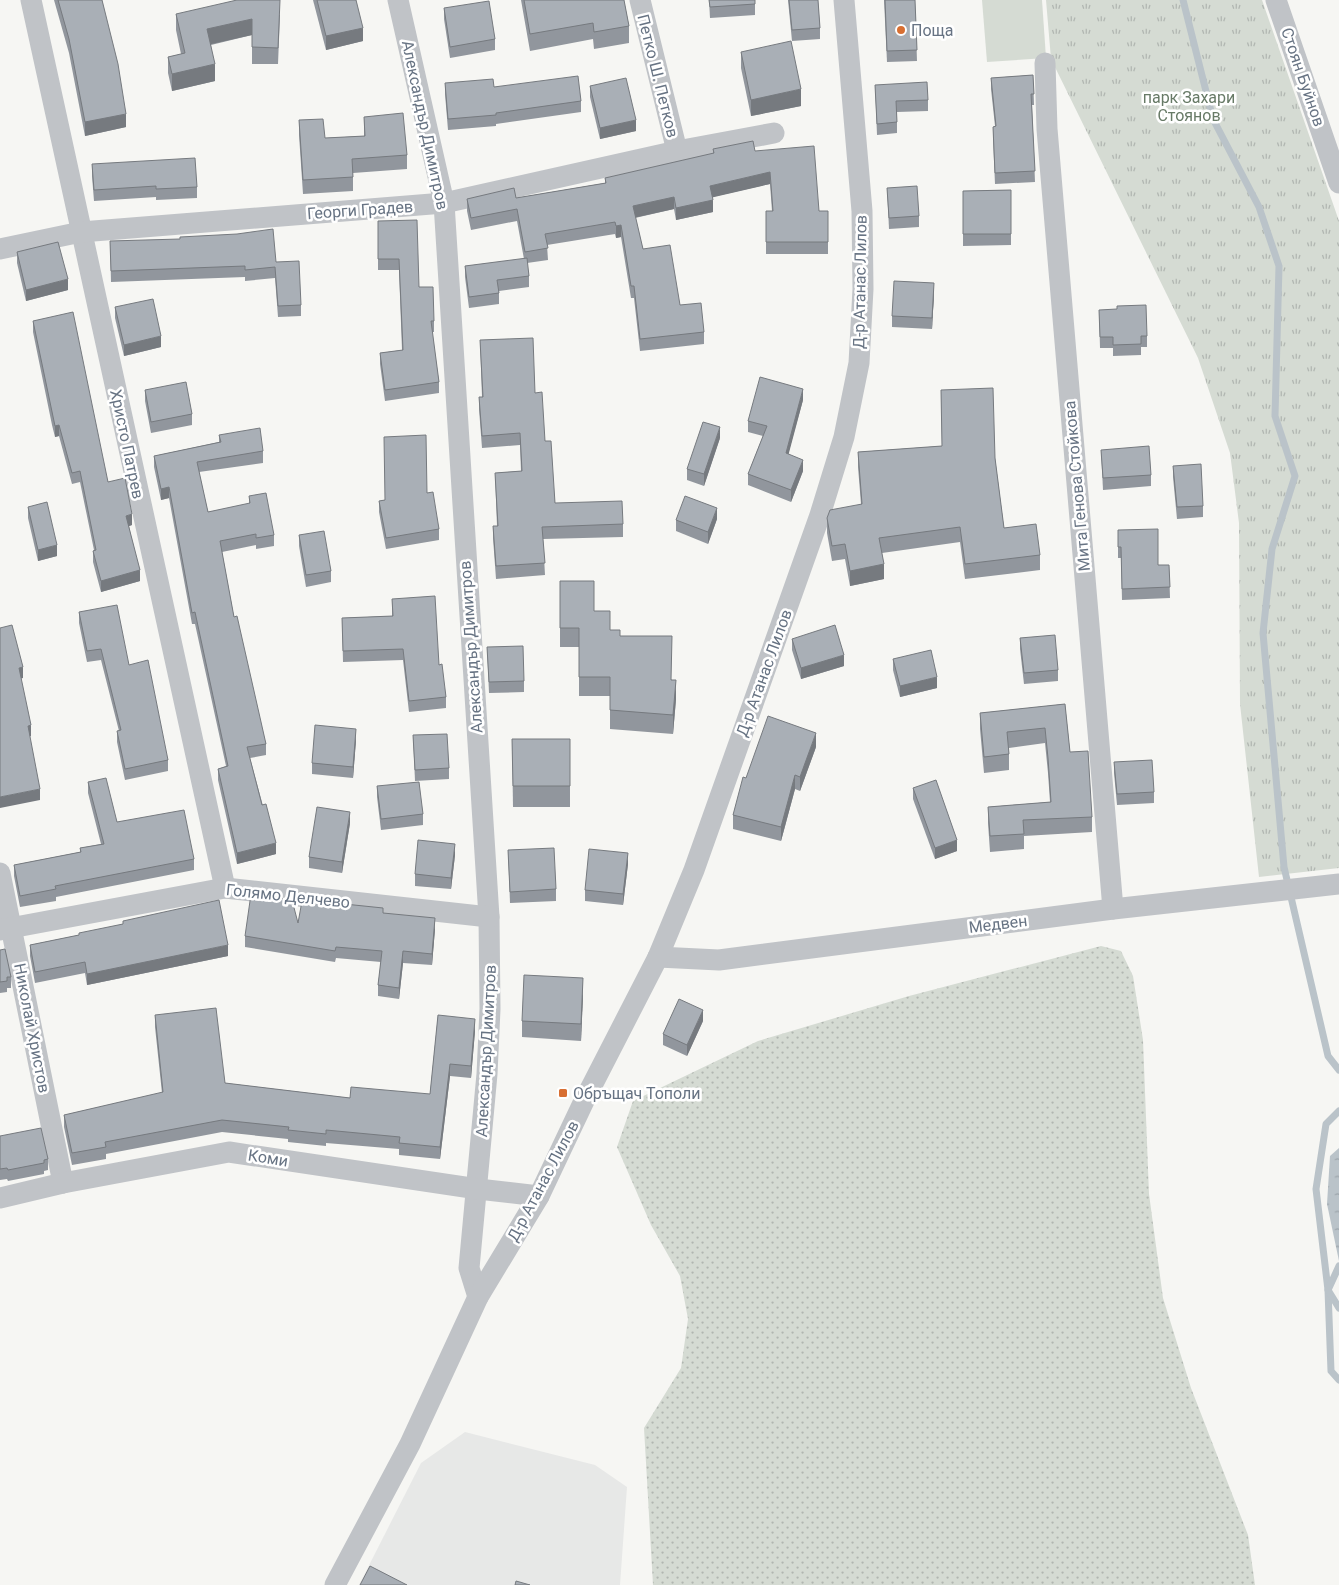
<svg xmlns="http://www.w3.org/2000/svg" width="1339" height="1585" font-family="Roboto,sans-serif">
<defs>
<pattern id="park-tufts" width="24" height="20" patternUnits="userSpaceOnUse" patternTransform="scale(1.25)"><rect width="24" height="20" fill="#d5dbd3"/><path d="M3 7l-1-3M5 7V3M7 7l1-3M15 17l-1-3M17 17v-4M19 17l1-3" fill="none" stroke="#b1b6b1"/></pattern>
<pattern id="garden-dots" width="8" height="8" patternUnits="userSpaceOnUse" patternTransform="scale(1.25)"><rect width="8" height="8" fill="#d5dbd3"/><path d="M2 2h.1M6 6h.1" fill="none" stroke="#b1b6b1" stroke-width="1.8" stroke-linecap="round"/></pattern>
<pattern id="water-ripples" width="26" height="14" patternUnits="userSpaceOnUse" patternTransform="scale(1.25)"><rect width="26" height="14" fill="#bac3c9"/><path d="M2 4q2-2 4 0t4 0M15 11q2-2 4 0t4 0" fill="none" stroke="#9ba3a9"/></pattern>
</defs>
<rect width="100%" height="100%" fill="#f6f6f3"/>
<polygon fill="#e7e8e7" points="465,1432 595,1465 627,1487 620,1585 359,1585 421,1463"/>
<polygon fill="#d5dbd3" points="982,0 1042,0 1046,58 987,62"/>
<polygon fill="url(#park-tufts)" points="1046,0 1262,0 1339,221 1339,868 1259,877 1240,704 1239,523 1230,453 1198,358 1051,59"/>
<polygon fill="url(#garden-dots)" points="1101,946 1121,951 1133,976 1143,1040 1149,1194 1163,1298 1191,1388 1248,1535 1255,1585 653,1585 644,1428 681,1368 688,1319 680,1276 651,1225 617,1147 633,1101 758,1041 909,996"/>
<polygon fill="url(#water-ripples)" points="1339,1148 1339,1261 1327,1204 1330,1156"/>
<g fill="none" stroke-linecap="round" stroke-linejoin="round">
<g stroke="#bac3c9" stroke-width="7">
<polyline points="1183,0 1213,119 1259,207 1279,266 1275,416 1295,476 1272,549 1263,633 1284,867 1328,1056 1339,1070"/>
<polyline points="1339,1111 1326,1124 1316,1189 1328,1290 1331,1371 1339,1380"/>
<polyline points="1339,1266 1328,1290 1339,1308"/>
</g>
<g stroke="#c0c3c7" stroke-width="21">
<polyline points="31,0 225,888"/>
<polyline points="398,0 444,203 489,917 490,1009 487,1074 469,1268 478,1297"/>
<polyline points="640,0 677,151"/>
<polyline points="1276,0 1339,183"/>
<polyline points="1045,63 1047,129 1113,909"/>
<polyline points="0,249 81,232 444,203 677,151 774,133"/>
<polyline points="0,873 63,1183"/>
<polyline points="0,930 225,888 489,917"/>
<polyline points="658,957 719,960 1113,909 1339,884"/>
<polyline points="0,1198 63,1183 229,1152 478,1189 539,1196"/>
<polyline points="335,1585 410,1444 478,1297 539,1196 584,1101 658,957 694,870 820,515 844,437 859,363 863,289 862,211 844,0"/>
</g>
</g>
<g fill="#91969d">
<polygon points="54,0 102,0 126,127 85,136 69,53"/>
<polygon points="313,0 356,0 363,41 326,50"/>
<polygon points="521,0 624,0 629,26 629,43 594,49 593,39 530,51"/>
<polygon points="709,0 755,0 755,15 710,18"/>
<polygon points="788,0 818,0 820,28 820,39 792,41"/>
<polygon points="884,0 915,0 917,61 887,62"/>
<polygon points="444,8 495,39 495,50 450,58 444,19"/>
<polygon points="176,14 280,15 278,64 252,64 252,35 211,45 215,81 172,91 168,73 168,57 181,54 176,30"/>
<polygon points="741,52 801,106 751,116 741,68"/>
<polygon points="1033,75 1034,105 1032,105 1035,182 995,184 993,138 993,127 995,126 991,89 991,78"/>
<polygon points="445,83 494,87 581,101 581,112 496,124 496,126 448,130 445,94"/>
<polygon points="875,85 928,100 928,111 897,112 897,133 877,135"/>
<polygon points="590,86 636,131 600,139 590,97"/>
<polygon points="364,117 407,155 407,169 353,173 353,191 303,194 299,135 299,120 325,138 364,136"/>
<polygon points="713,149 755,151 819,211 828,211 828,254 766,254 766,211 772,211 770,184 712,197 713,212 676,220 674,209 635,218 643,249 680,305 704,332 704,344 640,351 634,298 631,298 621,237 616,238 615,234 547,245 548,260 527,263 529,276 529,287 499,291 499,304 469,308 465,277 465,266 524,259 517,221 471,230 467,211 467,199 516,198 605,183 605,178 713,154"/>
<polygon points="92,164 197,187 197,198 156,200 156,197 94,201 92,176"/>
<polygon points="887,188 919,216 919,227 889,229"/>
<polygon points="1011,190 1011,245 963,246 963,191"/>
<polygon points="378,221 419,287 434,321 434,332 432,332 439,382 439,393 385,401 380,364 380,353 402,350 399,270 378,270"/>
<polygon points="110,241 276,262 301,305 301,316 278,317 275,278 245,281 245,277 111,282"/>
<polygon points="17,252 68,290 26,301 17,263"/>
<polygon points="934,294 932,329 892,327 892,316"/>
<polygon points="115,307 161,347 124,356 115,318"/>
<polygon points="1099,310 1147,336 1147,347 1141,347 1141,355 1113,356 1113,348 1100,348"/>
<polygon points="33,321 108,482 132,525 129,526 140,581 101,592 93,562 93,551 94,550 80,482 72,484 59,436 55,437 52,425 33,332"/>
<polygon points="480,340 535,393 545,441 555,503 623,524 623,537 543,539 545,575 496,579 493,538 493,526 497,526 495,473 521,471 520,445 482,448 479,409 479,397 482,397"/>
<polygon points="145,390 192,414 192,425 151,433 145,401"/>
<polygon points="941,390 995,458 1004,528 1040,555 1040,570 965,579 960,542 882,553 884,579 850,586 845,559 832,561 827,533 827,518 861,504 858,467 858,452 942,446"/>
<polygon points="803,400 788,454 803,471 791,502 748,485 748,474 763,436 748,432 748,421"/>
<polygon points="219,435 263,451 263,463 199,472 208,512 249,504 249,496 274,535 274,546 256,549 256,545 222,552 234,617 266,744 266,755 250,758 276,854 237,864 218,780 218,769 226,766 195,624 192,624 169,498 161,500 154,467 154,456 219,442"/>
<polygon points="720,438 704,486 687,480 687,469"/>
<polygon points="1101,450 1151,475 1151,486 1103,490"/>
<polygon points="1173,466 1203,506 1203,517 1177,519 1173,477"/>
<polygon points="427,493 439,529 439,540 386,549 379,512 379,501"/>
<polygon points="28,507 57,556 38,561 28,518"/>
<polygon points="717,519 708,544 676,531 676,520"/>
<polygon points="1118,530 1158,565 1169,565 1170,598 1122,600 1121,558 1118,558"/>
<polygon points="299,535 331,571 331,582 306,587 299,546"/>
<polygon points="560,581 594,611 610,630 620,636 672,680 676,699 673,734 610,729 610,696 579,696 579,647 560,647"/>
<polygon points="392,599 439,665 446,697 446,708 409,712 403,660 343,662 342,618 392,616"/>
<polygon points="79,612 129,665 168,760 168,771 125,780 117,742 117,731 119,731 101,660 87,662 79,623"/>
<polygon points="1020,638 1058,670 1058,681 1024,684 1020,649"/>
<polygon points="792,639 844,666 801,679 792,650"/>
<polygon points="487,647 524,681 524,692 489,693"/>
<polygon points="893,659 937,688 900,697 893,670"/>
<polygon points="1065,704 1070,752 1092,817 1092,832 1024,836 1024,849 990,852 988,823 988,807 1050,802 1048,773 1045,743 1009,748 1009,770 984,773 980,729 980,713"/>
<polygon points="413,735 449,768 449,779 415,781"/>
<polygon points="512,739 570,739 570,807 513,807"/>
<polygon points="356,740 353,778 312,774 312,763"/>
<polygon points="816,747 800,791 795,789 781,841 733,829 733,815 746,778"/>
<polygon points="1114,762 1154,792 1154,803 1117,805 1114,773"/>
<polygon points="88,782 117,822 194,859 194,870 56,897 56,901 20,907 14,876 14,865 80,852 80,848 101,844 88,793"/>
<polygon points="377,786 423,814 423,825 381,830 377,797"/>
<polygon points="913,788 957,851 935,859 913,799"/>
<polygon points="350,823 342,873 309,868 309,857"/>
<polygon points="508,850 556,889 556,901 510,903"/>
<polygon points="455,855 451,889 415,886 415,874"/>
<polygon points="628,864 623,905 585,901 585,890"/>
<polygon points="383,913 435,929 432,965 403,963 399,999 378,996 378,985 381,962 336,958 335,962 245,947 245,936 298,923"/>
<polygon points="123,921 228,956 87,985 85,973 35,983 30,956 30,945 79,935 123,924"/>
<polygon points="0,950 11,977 11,988 7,988 7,992 0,993"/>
<polygon points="583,995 581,1041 522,1037 522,1021"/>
<polygon points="155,1015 225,1083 350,1098 430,1094 438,1015 475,1031 471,1078 450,1076 440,1159 399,1155 399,1149 326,1143 326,1146 288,1142 288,1139 222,1132 106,1154 106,1159 72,1165 64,1127 64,1115 162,1093 155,1027"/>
<polygon points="703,1021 687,1056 663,1045 663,1034"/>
<polygon points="0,1136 48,1159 48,1170 44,1171 44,1174 8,1181 7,1179 0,1180"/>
</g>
<g fill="#767a7f">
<polygon points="252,19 252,35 207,45 207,29"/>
<polygon points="363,28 363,41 326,50 326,36"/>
<polygon points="215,64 215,81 172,91 172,74"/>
<polygon points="801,89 801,106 751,116 751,100"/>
<polygon points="126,114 126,127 85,136 85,122"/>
<polygon points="636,120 636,131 600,139 600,128"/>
<polygon points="770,172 770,184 710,198 710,186"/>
<polygon points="674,197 674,209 633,218 633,206"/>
<polygon points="713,200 713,212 676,220 676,208"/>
<polygon points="621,225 621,237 616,238 616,226"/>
<polygon points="68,279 68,290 26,301 26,290"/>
<polygon points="934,283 934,294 932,329 932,318"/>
<polygon points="161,336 161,347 124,356 124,345"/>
<polygon points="803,389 803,400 786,464 786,453"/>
<polygon points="59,425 59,436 55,437 55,426"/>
<polygon points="720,427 720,438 704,486 704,474"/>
<polygon points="803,460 803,471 791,502 791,490"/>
<polygon points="169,487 169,498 161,500 161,489"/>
<polygon points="717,508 717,519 708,544 708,532"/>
<polygon points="132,514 132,525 126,527 126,516"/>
<polygon points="57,545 57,556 38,561 38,550"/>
<polygon points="884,564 884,579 850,586 850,571"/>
<polygon points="140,570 140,581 101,592 101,581"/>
<polygon points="844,655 844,666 801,679 801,668"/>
<polygon points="23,667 23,678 19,679 19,668"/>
<polygon points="937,677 937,688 900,697 900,686"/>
<polygon points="676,680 676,699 673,734 673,715"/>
<polygon points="31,725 31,736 28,737 28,726"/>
<polygon points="356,729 356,740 353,778 353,767"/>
<polygon points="816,733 816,747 800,791 800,777"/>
<polygon points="795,775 795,789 781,841 781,827"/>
<polygon points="40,789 40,800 0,808 0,797"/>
<polygon points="350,812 350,823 342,873 342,862"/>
<polygon points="957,840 957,851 935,859 935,848"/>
<polygon points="276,843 276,854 237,864 237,853"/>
<polygon points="455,844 455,855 451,889 451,878"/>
<polygon points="628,853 628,864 623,905 623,894"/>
<polygon points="435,918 435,929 432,965 432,954"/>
<polygon points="228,945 228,956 87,985 87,974"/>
<polygon points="403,951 403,963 399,999 399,988"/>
<polygon points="583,978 583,995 581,1041 581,1024"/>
<polygon points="703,1010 703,1021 687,1056 687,1045"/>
<polygon points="475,1019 475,1031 471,1078 471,1066"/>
<polygon points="450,1064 450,1076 440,1159 440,1147"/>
</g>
<g fill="#a9afb6" stroke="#767a7f">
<polygon points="58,0 102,0 118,64 126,114 85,122 69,39"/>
<polygon points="237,0 280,0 278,48 252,47 252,19 207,29 215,64 172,74 168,57 185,53 176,14"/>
<polygon points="317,0 356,0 363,28 326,36"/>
<polygon points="524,0 624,0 629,26 594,32 593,23 530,34"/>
<polygon points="709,0 755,0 755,4 710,7"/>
<polygon points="789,0 818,0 820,28 792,30"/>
<polygon points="885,0 915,0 917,50 887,51"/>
<polygon points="489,1 495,39 450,47 444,8"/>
<polygon points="791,41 801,89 751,100 741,52"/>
<polygon points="1033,75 1034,94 1031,94 1035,171 995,173 993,127 996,126 991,78"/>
<polygon points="578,76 581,101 496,113 496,115 448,119 445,83 493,79 494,87"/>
<polygon points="626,78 636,120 600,128 590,86"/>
<polygon points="927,82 928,100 896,101 897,122 877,124 875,85"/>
<polygon points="403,113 407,155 352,159 353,177 303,180 299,120 323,119 325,138 365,136 364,117"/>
<polygon points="753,141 755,151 814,146 819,211 828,211 828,242 766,242 766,211 773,211 770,172 710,186 713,200 676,208 674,197 633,206 643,249 670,245 680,305 701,303 704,332 640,339 634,286 631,286 621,225 616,226 615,222 545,234 548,248 525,252 517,209 471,218 467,199 514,188 516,198 606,183 605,178 714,153 713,149"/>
<polygon points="195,158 197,187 156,189 156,186 94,190 92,164"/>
<polygon points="917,186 919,216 889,218 887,188"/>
<polygon points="1011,190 1011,234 963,234 963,191"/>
<polygon points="417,220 419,287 433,287 434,321 431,321 439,382 385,390 380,353 403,350 399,259 378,259 378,221"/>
<polygon points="273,229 276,262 299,261 301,305 278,306 275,267 245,270 245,266 111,271 110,241 180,239 180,237 237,234"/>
<polygon points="58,242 68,279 26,290 17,252"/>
<polygon points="527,258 529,276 497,280 499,293 469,297 465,266"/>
<polygon points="894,281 934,283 932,318 892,316"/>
<polygon points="153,299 161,336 124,345 115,307"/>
<polygon points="1146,305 1147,336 1141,336 1141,344 1113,345 1113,337 1100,337 1099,310 1117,309 1117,306"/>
<polygon points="73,312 108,482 125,478 132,514 126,516 140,570 101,581 93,551 96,550 80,471 72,473 59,425 55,426 33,321"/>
<polygon points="533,338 535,393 542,392 545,441 551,441 555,503 622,501 623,524 542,527 545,563 496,566 493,526 498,526 495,473 522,471 520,433 482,436 479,397 483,397 480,340"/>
<polygon points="760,377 803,389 786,453 803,460 791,490 748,474 767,426 748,421"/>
<polygon points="186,382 192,414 151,422 145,390"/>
<polygon points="993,388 995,458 1004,528 1036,524 1040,555 965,564 960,527 879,538 884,564 850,571 845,544 832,546 827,518 830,510 862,504 858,452 942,446 941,390"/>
<polygon points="703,422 720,427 704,474 687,469"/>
<polygon points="260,428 263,451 197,462 208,512 250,503 249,496 266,493 274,535 256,538 256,534 220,541 234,617 237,616 266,744 247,747 262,805 266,804 276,843 237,853 218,769 228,766 195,612 192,613 169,487 161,489 154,456 221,442 219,435"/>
<polygon points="426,435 427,493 433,492 439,529 386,538 379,501 385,500 384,437"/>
<polygon points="1149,446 1151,475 1103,478 1101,450"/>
<polygon points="1201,464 1203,506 1177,507 1173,466"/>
<polygon points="685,496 717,508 708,532 676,520"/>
<polygon points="47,502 57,545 38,550 28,507"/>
<polygon points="1158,529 1158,565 1169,565 1170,587 1122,589 1121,547 1118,547 1118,530"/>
<polygon points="324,531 331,571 306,575 299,535"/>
<polygon points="560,581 594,581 594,611 610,611 610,630 620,630 620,636 672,636 671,680 676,680 673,715 610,710 610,677 579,677 579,628 560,628"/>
<polygon points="435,596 439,665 442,664 446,697 409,701 403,649 343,651 342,618 393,616 392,599"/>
<polygon points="117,605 129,665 148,660 168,760 125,769 117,731 121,730 101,649 87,651 79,612"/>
<polygon points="12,625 23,667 19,668 31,725 28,726 40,789 0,797 0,628"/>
<polygon points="835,625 844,655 801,668 792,639"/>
<polygon points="1055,635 1058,670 1024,673 1020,638"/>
<polygon points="523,646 524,681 489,682 487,647"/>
<polygon points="931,650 937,677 900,686 893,659"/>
<polygon points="1065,704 1070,752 1088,751 1092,817 1023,820 1024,834 990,836 988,807 1051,802 1048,758 1045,728 1007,732 1009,754 984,757 980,713"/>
<polygon points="768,716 816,733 800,777 795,775 781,827 733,815 743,777 746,778"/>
<polygon points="315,725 356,729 353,767 312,763"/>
<polygon points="447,734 449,768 415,770 413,735"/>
<polygon points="512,739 570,739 570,786 513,786"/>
<polygon points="1152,760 1154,792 1117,794 1114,762"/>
<polygon points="106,778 117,822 184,810 194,859 55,886 56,889 20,896 14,865 81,852 80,848 104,844 88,782"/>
<polygon points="936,780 957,840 935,848 913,788"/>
<polygon points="419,782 423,814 381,819 377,786"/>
<polygon points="317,807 350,812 342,862 309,857"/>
<polygon points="418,840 455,844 451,878 415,874"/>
<polygon points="554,848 556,889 510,892 508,850"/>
<polygon points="589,849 628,853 623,894 585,890"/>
<polygon points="251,894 292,900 298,923 302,901 306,900 383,908 383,913 435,918 432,954 403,951 399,988 378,985 382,951 336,947 335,951 245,936"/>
<polygon points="219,900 228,945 87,974 85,962 35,972 30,945 79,935 79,933 123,924 123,921"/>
<polygon points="5,949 11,977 7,977 7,981 0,982 0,950"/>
<polygon points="524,975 583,978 581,1024 522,1021"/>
<polygon points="679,999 703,1010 687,1045 663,1034"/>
<polygon points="216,1008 225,1083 350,1098 351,1087 430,1094 438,1015 475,1019 471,1066 450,1064 440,1147 399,1143 400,1137 326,1130 326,1134 288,1130 289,1127 222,1120 105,1142 106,1147 72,1153 64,1115 163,1092 155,1015"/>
<polygon points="41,1128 48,1159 44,1160 44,1163 8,1170 7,1168 0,1169 0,1136"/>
<polygon points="370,1566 407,1585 360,1585"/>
<polygon points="516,1581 530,1585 515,1585"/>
</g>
<g fill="#d86f32" stroke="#fff" stroke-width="2">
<circle cx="901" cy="30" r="5"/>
<rect x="558" y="1088" width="10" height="10" rx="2.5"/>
</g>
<g text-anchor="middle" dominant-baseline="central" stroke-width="5" stroke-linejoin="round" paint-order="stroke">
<g font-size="16" fill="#677383" stroke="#fff" text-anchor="start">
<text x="911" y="30">Поща</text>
<text x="573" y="1093">Обръщач Тополи</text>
</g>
<g font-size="16" fill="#677383" stroke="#fff">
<text transform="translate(658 76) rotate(76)">Петко Ш. Петков</text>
<text transform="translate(1303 77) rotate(71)">Стоян Буйнов</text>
<text transform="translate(425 125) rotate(78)">Александър Димитров</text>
<text transform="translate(360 210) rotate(-4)">Георги Градев</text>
<text transform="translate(860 282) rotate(-89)">Д-р Атанас Лилов</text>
<text transform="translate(127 444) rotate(78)">Христо Патрев</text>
<text transform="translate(1077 486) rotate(-95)">Мита Генова Стойкова</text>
<text transform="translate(471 647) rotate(-94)">Александър Димитров</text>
<text transform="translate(764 673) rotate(-70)">Д-р Атанас Лилов</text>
<text transform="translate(288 896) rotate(6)">Голямо Делчево</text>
<text transform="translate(998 924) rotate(-7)">Медвен</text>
<text transform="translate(32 1028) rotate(79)">Николай Христов</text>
<text transform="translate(486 1051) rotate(-87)">Александър Димитров</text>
<text transform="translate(268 1158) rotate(9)">Коми</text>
<text transform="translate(543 1181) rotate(-62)">Д-р Атанас Лилов</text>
</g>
<g font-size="16" fill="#677a66" stroke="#fff">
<text x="1189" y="97">парк Захари<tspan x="1189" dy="18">Стоянов</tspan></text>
</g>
</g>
</svg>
